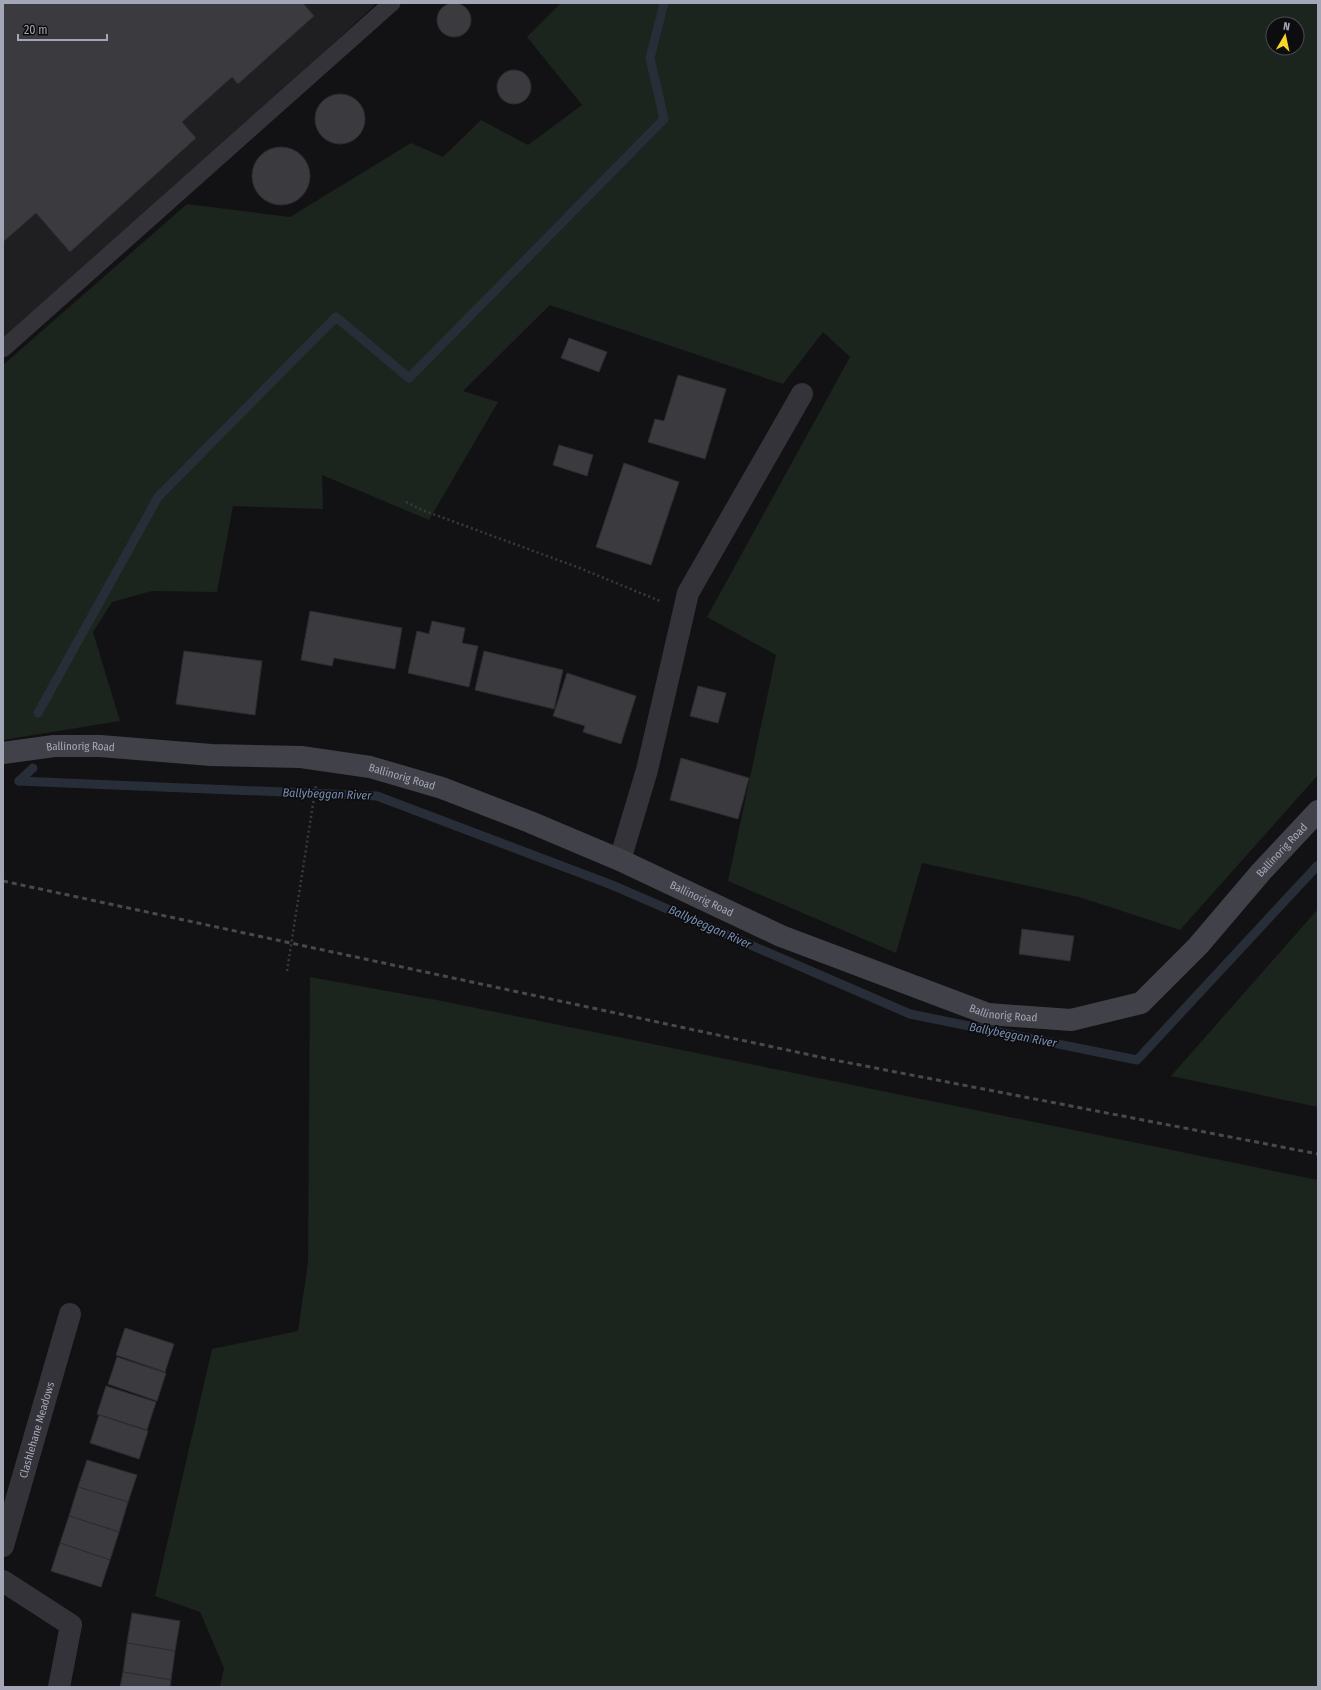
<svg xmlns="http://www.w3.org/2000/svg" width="1321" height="1690" font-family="'Fira Sans Condensed',sans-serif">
<rect width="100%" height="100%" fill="#121214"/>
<polygon fill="#1f1e21" points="3,3 377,3 3,349"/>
<g fill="#1c241e" fill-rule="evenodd">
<path d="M561,3H1318V775L1180,930L1079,897L922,863L896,953L728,881L776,655L707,617L850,357L823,332L783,384L550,305L463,391L498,402L429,520L322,475L323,509L233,506L217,592L152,591L112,602L93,632L120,721L3,740V365L187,204L290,217L411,143L443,157L481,120L528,145L582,105L527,37ZM1273,24H1297V48H1273Z"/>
<polygon points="1318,909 1318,1107 1171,1076"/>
<polygon points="310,977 442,1001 1318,1180 1318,1687 220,1687 224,1668 200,1612 155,1596 212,1349 298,1331 308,1263"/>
</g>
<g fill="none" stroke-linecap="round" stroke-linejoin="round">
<g stroke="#282e38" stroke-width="9">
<polyline points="38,713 158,497 336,317 409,378 664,119 650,58 664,3"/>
<polyline points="19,781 377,796 612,885 910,1014 1137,1060 1318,865"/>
<polyline points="19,781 33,768"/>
</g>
</g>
<g fill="#3a3a3f" stroke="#2d2c30">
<circle cx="454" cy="20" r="17"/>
<polygon points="3,3 303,3 314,16 238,84 232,77 182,122 196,138 70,252 36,213 3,242"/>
<circle cx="514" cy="87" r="17"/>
<circle cx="340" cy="119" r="25"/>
<circle cx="281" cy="176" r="29"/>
<polygon points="569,338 607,352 599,372 561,358"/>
<polygon points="678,375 726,389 705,459 648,442 655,419 664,421"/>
<polygon points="559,445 593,455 587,476 553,465"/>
<polygon points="624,463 679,482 651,565 596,547"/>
<polygon points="310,611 402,628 395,669 334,658 332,666 301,660"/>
<polygon points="432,621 465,628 462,643 478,646 469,687 408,673 417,631 429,634"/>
<polygon points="184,651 262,661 255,715 176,704"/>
<polygon points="484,651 563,670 554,709 475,690"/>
<polygon points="567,673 636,696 621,744 583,732 585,726 553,716"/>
<polygon points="698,686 726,693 718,723 690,716"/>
<polygon points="681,758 749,778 738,819 670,800"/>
<polygon points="1022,929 1074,936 1070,961 1019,954"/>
<polygon points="125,1328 174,1344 165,1372 116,1355"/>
<polygon points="117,1357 166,1373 157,1401 108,1384"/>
<polygon points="106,1386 156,1402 147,1430 97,1414"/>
<polygon points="99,1415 148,1431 139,1459 90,1443"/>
<polygon points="87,1460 137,1475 128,1502 78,1487"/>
<polygon points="78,1487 128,1502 119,1532 69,1516"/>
<polygon points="69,1516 119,1532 110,1560 60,1543"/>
<polygon points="60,1543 110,1560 101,1587 51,1571"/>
<polygon points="132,1613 180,1621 175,1651 127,1643"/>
<polygon points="127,1643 175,1651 171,1680 123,1672"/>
<polygon points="123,1672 171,1680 170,1687 120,1687"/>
</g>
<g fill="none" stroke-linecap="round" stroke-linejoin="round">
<g stroke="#393a40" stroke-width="2.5" stroke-dasharray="2 3" stroke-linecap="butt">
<polyline points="406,502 422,510 577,567 660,601"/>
<polyline points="287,971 316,785"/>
</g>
<polyline stroke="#333339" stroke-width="17" points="3,349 392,3"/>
<g stroke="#333339" stroke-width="22">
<polyline points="620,860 647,770 688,593 802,394"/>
<path id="s1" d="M3,1546L70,1314"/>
<polyline points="3,1581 71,1625 59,1687"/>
</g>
<path stroke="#414249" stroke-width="22" id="s2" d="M3,753L54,746H100L211,755L301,757L370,767L442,788L530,822L620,860L781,936L988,1014L1071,1020L1141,1003L1198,946L1261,872L1318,811"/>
<polyline stroke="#484950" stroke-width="3" stroke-dasharray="5 4" stroke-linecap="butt" points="3,881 829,1059 1318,1154"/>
</g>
<g text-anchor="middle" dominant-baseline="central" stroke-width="3.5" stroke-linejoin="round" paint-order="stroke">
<g font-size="11" fill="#a3a6b5" stroke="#0d0d0f">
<text stroke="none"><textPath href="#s2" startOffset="78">Ballinorig Road</textPath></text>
<text stroke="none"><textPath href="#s2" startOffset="402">Ballinorig Road</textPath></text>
<text stroke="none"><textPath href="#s2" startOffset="1398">Ballinorig Road</textPath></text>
<text stroke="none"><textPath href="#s2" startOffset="726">Ballinorig Road</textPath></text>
<text stroke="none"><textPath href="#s2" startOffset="1050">Ballinorig Road</textPath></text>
<text stroke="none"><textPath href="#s1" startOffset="121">Clashlehane Meadows</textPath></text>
</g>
<g font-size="12" font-style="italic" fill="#788db2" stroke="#0d0d0f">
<text transform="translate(327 794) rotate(2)">Ballybeggan River</text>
<text transform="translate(710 927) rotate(24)">Ballybeggan River</text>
<text transform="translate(1013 1035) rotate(11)">Ballybeggan River</text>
</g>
</g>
<rect width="1321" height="1690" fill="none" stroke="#a3a6b5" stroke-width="8"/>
<g transform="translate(1285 36) rotate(9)"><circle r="19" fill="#0d0d0f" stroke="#494a51"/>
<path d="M0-3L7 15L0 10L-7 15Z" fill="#f8d526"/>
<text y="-6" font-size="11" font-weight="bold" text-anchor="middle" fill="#a3a6b5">N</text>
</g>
<path d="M18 34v6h89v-6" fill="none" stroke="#a3a6b5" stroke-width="2"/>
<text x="24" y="34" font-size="12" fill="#a3a6b5" stroke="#0d0d0f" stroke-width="3" paint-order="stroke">20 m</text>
</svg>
